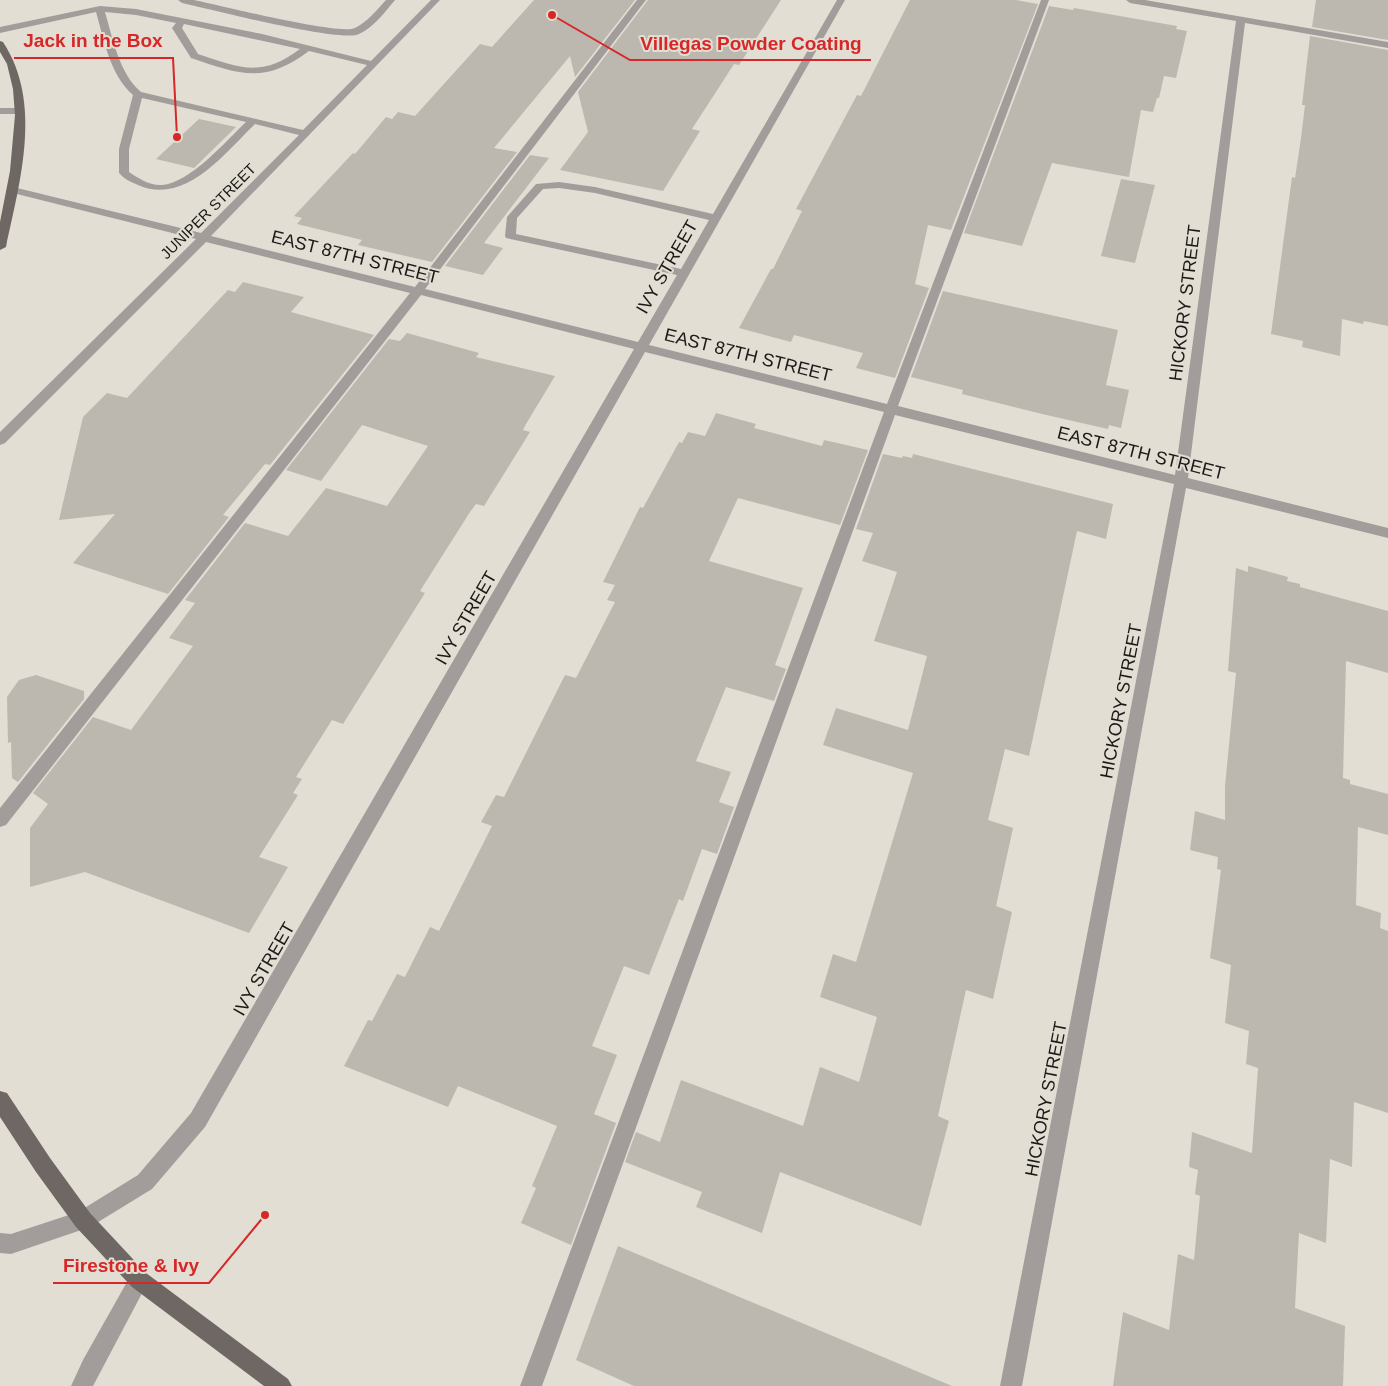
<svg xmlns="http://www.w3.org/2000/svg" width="1388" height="1386" font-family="Helvetica,sans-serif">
<rect width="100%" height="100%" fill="#e2ded4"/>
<g fill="#bcb8af">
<polygon points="534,0 635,0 575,77 570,56 494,148 517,152 432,262 358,245 362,240 297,224 302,218 294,216 353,153 355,154 386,117 392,119 398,112 415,116 480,44 492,47"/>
<polygon points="648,0 781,0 739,65 734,64 692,129 700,131 663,191 560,170 588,132 578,92"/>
<polygon points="910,0 1016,0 1038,4 951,230 928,225 915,284 929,288 895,378 856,368 863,353 794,335 791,342 739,328 771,269 773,269 802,211 796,209 857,95 861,96"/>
<polygon points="1316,0 1388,0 1388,40 1312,27"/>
<polygon points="1049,6 1073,10 1074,8 1177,26 1176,29 1187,31 1176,78 1164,76 1159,98 1157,98 1153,112 1141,110 1129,177 1052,163 1022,246 964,233"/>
<polygon points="1310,36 1388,50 1388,326 1364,321 1363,324 1342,319 1340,356 1302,347 1303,341 1271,334 1292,177 1295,178 1301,138 1305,105 1302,105"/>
<polygon points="199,119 236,127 194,168 156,159"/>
<polygon points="530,155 549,158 484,243 503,248 483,275 445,266"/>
<polygon points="1121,179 1155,185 1135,263 1101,256"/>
<polygon points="243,282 304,297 291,312 374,335 270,465 265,464 223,515 229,517 168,594 73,563 115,514 59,520 83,417 107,393 127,398 228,290 235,292"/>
<polygon points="943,291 1118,330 1106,385 1129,390 1121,428 1109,425 1108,429 1042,414 962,394 963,390 911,377"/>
<polygon points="407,333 479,353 476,357 555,376 526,424 523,430 530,432 484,506 476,504 470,512 420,591 425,593 343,724 332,720 296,777 302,779 293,793 298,795 259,857 288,867 249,933 85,872 30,887 30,828 48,804 33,793 93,717 131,730 193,646 169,638 195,603 185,600 245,523 288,536 326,488 387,506 428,446 362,425 321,481 286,470 389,339 400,341"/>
<polygon points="716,413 756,424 754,428 822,446 824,440 868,450 840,525 738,498 709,561 803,588 775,665 786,669 774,701 726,687 696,761 731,772 719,802 734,807 717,854 702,849 683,901 679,899 649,975 624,966 592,1046 617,1055 594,1114 616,1123 571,1245 521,1223 536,1188 532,1186 557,1126 458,1086 448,1107 344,1066 368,1020 372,1021 397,974 405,977 430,927 439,931 492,826 481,822 496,795 504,797 565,675 576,678 615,602 607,600 615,585 603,582 640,507 643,508 679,442 682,443 688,432 705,436"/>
<polygon points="883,454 902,458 903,456 912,458 913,454 1113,504 1106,539 1077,531 1029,756 1005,749 988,820 1013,828 996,906 1012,912 993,999 966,990 938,1116 949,1121 921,1226 780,1172 762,1233 696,1207 702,1192 625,1162 636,1132 660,1142 681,1080 803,1126 820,1067 859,1082 877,1017 820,997 833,954 856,962 913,773 823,745 836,708 908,730 927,656 874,641 897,572 862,561 873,533 856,529"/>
<polygon points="1248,566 1288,577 1287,581 1300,584 1300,587 1388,611 1388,673 1346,661 1343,778 1350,780 1350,784 1388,794 1388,835 1358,827 1356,905 1381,913 1380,928 1388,931 1388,1113 1354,1102 1352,1167 1330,1159 1326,1243 1299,1233 1295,1308 1345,1326 1343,1386 1113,1386 1123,1312 1169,1330 1178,1254 1194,1260 1200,1196 1195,1194 1198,1170 1189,1167 1192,1132 1252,1153 1258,1068 1246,1064 1249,1031 1225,1023 1231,965 1210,958 1221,870 1217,869 1218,857 1190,850 1195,811 1225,820 1225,786 1236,673 1228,671 1236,568 1248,572"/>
<polygon points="36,675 84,691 84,699 18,782 12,778 11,742 8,743 7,697 19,680"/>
<polygon points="618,1246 952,1386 634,1386 576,1360"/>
</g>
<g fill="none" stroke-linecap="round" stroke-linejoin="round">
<g fill="#a29d9b" fill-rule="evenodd">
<path d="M178,0H194C219,5 340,36 355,28C367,22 377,10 386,0H395C386,11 373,28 359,34C340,43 210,9 182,3Z"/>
<path d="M431,0H440L211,236L415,287L637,0H646L425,289L638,342L677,275L506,238L505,236L507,217L536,184L559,182L595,187L713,214L837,0H845L649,345L887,404L1041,0H1049L898,406L1175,475L1236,21L1130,3L1126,0H1145L1388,42V48L1245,23L1188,478L1388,528V538L1186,488L1022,1386H1000L1174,484L895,415L542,1386H520L884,412L645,352L205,1127L152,1189L90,1227L11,1254L0,1253V1233L11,1234L78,1212L138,1175L191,1113L634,349L421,295L6,825L0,827V808L410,293L206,242L5,443L0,445V432L196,239L9,192L8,190L9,188L13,187L201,233L299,135L255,124C225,153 185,206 138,185C131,182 124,179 119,173V149L133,95C110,75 104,40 96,12L0,33V27L100,6L136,9L262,34L371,61ZM105,12L136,15L176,23L172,28L191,58C239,74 264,85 309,51L367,65L303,130L141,92C119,73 113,39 105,12ZM184,24L300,49C261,78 240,68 198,54L182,28ZM142,98L246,122C226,141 190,183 162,185C150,186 138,178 129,172V149ZM559,188L595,193L709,220L681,269L516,234L517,218L543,189Z"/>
<polygon points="0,108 20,108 25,111 20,114 0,114"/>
<polygon points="139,1270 146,1273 149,1280 93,1386 71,1386 83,1360 132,1273"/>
</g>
<g fill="#6f6764" fill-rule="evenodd">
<path d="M0,41L3,42C43,103 20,181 6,247L0,250V222L10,171L15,115L13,89L7,64L0,52Z"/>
<polygon points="0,1091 7,1093 50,1158 90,1213 146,1273 288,1379 292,1386 264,1386 132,1287 76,1227 36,1172 0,1117"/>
</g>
</g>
<g text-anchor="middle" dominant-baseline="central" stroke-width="4" stroke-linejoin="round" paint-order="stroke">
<g font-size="15" fill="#1c1a17" stroke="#e2ded4">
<text transform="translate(208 211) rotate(-45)">JUNIPER STREET</text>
</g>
<g font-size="18" fill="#1c1a17" stroke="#e2ded4">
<text transform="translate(355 257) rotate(14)">EAST 87TH STREET</text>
<text transform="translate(667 267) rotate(-60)">IVY STREET</text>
<text transform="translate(1185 303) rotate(-83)">HICKORY STREET</text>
<text transform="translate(748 355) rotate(14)">EAST 87TH STREET</text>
<text transform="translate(1141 453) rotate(14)">EAST 87TH STREET</text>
<text transform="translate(466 618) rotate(-60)">IVY STREET</text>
<text transform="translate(1121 701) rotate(-79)">HICKORY STREET</text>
<text transform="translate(264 969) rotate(-60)">IVY STREET</text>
<text transform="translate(1046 1099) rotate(-79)">HICKORY STREET</text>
</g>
</g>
<path fill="none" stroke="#d62828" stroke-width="2" d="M177 137L173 58H14M552 15L630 60H871M265 1215L209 1283H53"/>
<g fill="#d62828" stroke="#e2ded4" stroke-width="2">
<circle cx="177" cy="137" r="5"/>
<circle cx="552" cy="15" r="5"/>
<circle cx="265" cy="1215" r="5"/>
</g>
<g font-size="19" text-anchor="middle" font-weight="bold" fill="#d62828" stroke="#e2ded4" stroke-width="4" stroke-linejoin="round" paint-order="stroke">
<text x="93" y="47">Jack in the Box</text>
<text x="751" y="50">Villegas Powder Coating</text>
<text x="131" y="1272">Firestone &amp; Ivy</text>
</g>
</svg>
